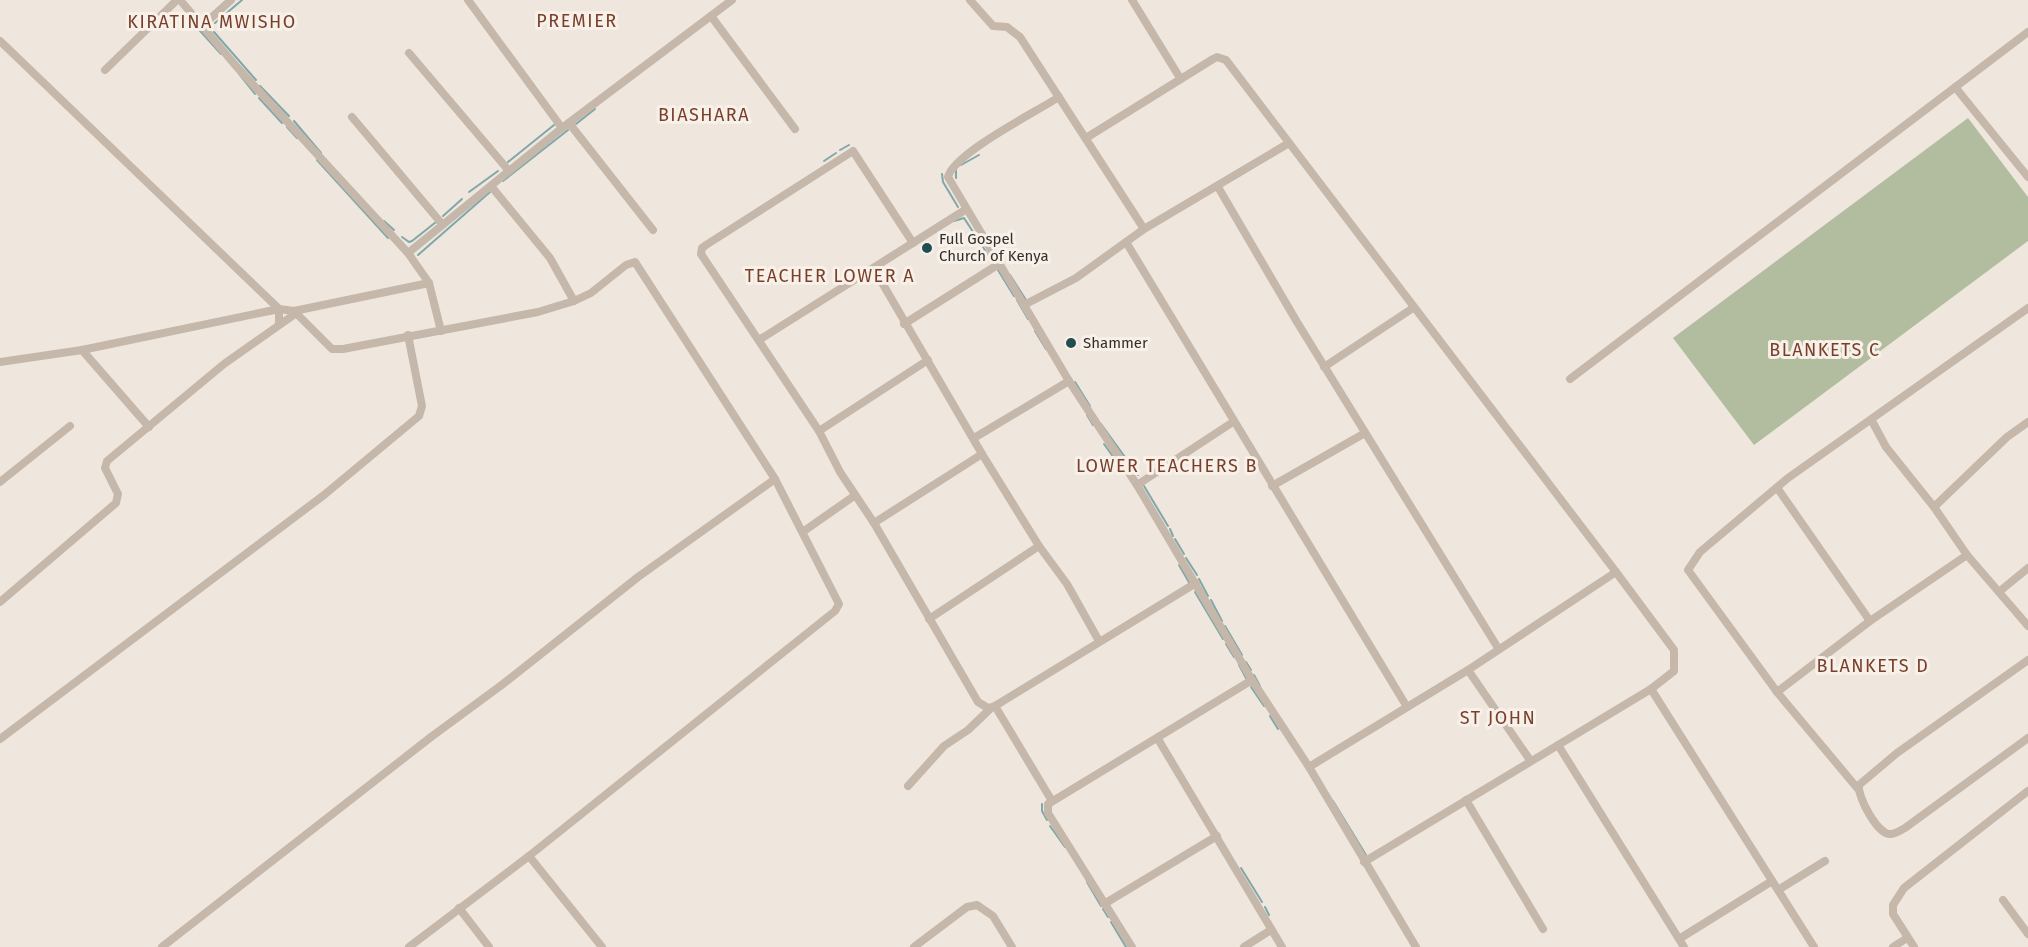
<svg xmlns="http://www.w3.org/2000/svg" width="2028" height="947" font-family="'Fira Sans',sans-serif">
<rect width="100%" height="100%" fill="#efe7dd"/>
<polygon fill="#b2bd9f" points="1968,118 2028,197 2028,241 1754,445 1673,338"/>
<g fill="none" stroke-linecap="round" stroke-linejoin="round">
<g stroke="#80a7a9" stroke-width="2">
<polyline points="193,23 221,54"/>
<polyline points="215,23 242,0"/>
<polyline points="214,32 256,80"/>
<polyline points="239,74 255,94"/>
<polyline points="260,86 289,116"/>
<polyline points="259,98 282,123"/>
<polyline points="294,121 321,153"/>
<polyline points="576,124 595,109"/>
<polyline points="287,127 297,138"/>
<polyline points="840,150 849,145"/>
<polyline points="317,160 388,238"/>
<polyline points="824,161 836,153"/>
<polyline points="508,162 554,125"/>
<polyline points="961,165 979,155"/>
<polyline points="942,174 943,182 958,207"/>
<polyline points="956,178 956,169"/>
<polyline points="503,181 568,130"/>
<polyline points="469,192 498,171"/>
<polyline points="443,216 462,199"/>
<polyline points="384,221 394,230"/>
<polyline points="954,221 964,218 994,264"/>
<polyline points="402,237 409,242 412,241 436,222"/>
<polyline points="418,255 490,192"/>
<polyline points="998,270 1014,296"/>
<polyline points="1010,275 1026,300"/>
<polyline points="861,280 868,276"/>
<polyline points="1017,300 1028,319"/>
<polyline points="1035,331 1046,349"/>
<polyline points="1075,382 1090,406"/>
<polyline points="1087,415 1093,425"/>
<polyline points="1101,424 1138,475"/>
<polyline points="1104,444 1122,469"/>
<polyline points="1144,486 1168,526"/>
<polyline points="1170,529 1173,536"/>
<polyline points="1175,539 1184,554"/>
<polyline points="1186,558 1197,575"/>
<polyline points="1179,565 1190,584"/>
<polyline points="1199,579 1208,596"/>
<polyline points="1195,592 1223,639"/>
<polyline points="1211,600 1222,621"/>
<polyline points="1225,626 1242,655"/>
<polyline points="1226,644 1234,657"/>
<polyline points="1246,662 1251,670"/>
<polyline points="1239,665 1246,678"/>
<polyline points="1254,675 1260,686"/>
<polyline points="1251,687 1264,706"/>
<polyline points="1270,716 1278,729"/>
<polyline points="1333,801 1366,855"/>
<polyline points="1042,804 1042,811 1047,820"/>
<polyline points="1050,826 1065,847"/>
<polyline points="1241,868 1262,902"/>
<polyline points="1087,882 1101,906"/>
<polyline points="1265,907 1269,915"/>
<polyline points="1103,909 1108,917"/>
<polyline points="1111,922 1126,947"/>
</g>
<g stroke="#c6b7ab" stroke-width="8">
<polyline points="180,0 236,66 408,253 429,283 441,331"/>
<polyline points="468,0 562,128"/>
<polyline points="970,0 993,26 1007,27 1020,37 1144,229"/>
<polyline points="1132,0 1180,78"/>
<polyline points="711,16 795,129"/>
<polyline points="201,27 231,0"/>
<polyline points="0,41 279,309 279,322"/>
<polyline points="409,53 509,171"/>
<polyline points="105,70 177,0"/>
<polyline points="1955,87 2028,177"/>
<path d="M1059,97C1036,112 954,153 948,177L1069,381L1137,485L1252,680L1309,767L1416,947"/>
<polyline points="352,117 442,224"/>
<polyline points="569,123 653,230"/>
<polyline points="1086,138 1213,59 1217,57 1226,60 1616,572 1468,670 1309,767"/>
<polyline points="491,186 550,258 574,301"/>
<polyline points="1218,187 1297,322 1498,648"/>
<polyline points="1126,242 1407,707"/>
<polyline points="913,243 853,151 706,245 702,248 701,254 819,431 840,472 874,523 978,702 988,708 995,706 1196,583"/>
<polyline points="408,253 562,128 732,0"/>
<polyline points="874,269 982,454 1039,546 1067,584 1099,641"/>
<polyline points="1024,305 1076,278 1144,229 1289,143"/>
<polyline points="294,311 332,349 343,349 538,312 574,301 591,293 626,265 635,262 775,479 839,604 835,611 529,856 409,947"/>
<polyline points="904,324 999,264"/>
<polyline points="759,340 965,210"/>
<polyline points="82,350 149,427"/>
<polyline points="0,362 82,350 279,309 294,311 429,283"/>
<polyline points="1324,367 1413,308"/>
<polyline points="1570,379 2028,32"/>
<polyline points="1872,421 1886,447 1934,507 1967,555 2028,626"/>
<polyline points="819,431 928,360"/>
<polyline points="974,438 1069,381"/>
<polyline points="0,482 70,426"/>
<polyline points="1137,485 1233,422"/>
<polyline points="1272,486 1365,433"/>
<polyline points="1778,489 1870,621"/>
<polyline points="1934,507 2007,437 2028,422"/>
<polyline points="874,523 982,454"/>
<polyline points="804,531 854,496"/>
<polyline points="2000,591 2028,568"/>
<polyline points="0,602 116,503 118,494 105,468 107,461 224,364 295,314"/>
<polyline points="929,619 1039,546"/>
<path d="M2028,660L1897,753L1859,785C1857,796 1878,836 1891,834C1895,834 1901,830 1905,828L2028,738"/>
<polyline points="1468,670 1530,760"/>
<polyline points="1651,689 1814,947"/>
<polyline points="1777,692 1870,621 1967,555"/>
<polyline points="995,706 1052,801"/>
<polyline points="0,739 324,495 419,416 422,406 408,335"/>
<polyline points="1158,739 1282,947"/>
<polyline points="1558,745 1684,947"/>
<polyline points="908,786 944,746 968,730 991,708"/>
<polyline points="1858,789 1777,692 1688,570 1700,552 1788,478 2028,308"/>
<polyline points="1466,800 1543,929"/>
<polyline points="529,856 602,947"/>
<polyline points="1364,862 1651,689 1674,671 1674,650 1616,572"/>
<polyline points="1778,890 1825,861"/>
<polyline points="2003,900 2028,934"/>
<polyline points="1104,904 1217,836"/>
<polyline points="459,908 489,947"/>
<polyline points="1679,939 1772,881"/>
<polyline points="162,947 431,737 503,684 638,577 775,479"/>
<polyline points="914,947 967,907 977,905 993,916 1012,947"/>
<polyline points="1132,947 1048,813 1048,804 1252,680"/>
<polyline points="1244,947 1271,930"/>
<polyline points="1893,947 1907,938"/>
<polyline points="1914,947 1893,914 1893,905 1904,888 2028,791"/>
</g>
</g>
<g fill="#234e51" stroke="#f7f1e9" stroke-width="2">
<circle cx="927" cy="248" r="6"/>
<circle cx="1071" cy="343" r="6"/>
</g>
<g text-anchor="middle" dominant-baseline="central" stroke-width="6" stroke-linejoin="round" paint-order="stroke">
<g font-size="15" fill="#342d29" stroke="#f7f1e9" text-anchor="start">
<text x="939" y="239">Full Gospel<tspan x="939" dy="17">Church of Kenya</tspan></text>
<text x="1083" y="343">Shammer</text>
</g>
<g font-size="18" letter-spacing="1.5" fill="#7a3f2b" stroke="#f7f1e9">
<text x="577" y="21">PREMIER</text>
<text x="212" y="22">KIRATINA MWISHO</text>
<text x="704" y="115">BIASHARA</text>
<text x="830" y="276">TEACHER LOWER A</text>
<text x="1825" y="350">BLANKETS C</text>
<text x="1167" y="466">LOWER TEACHERS B</text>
<text x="1873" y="666">BLANKETS D</text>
<text x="1498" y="718">ST JOHN</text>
</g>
</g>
</svg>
